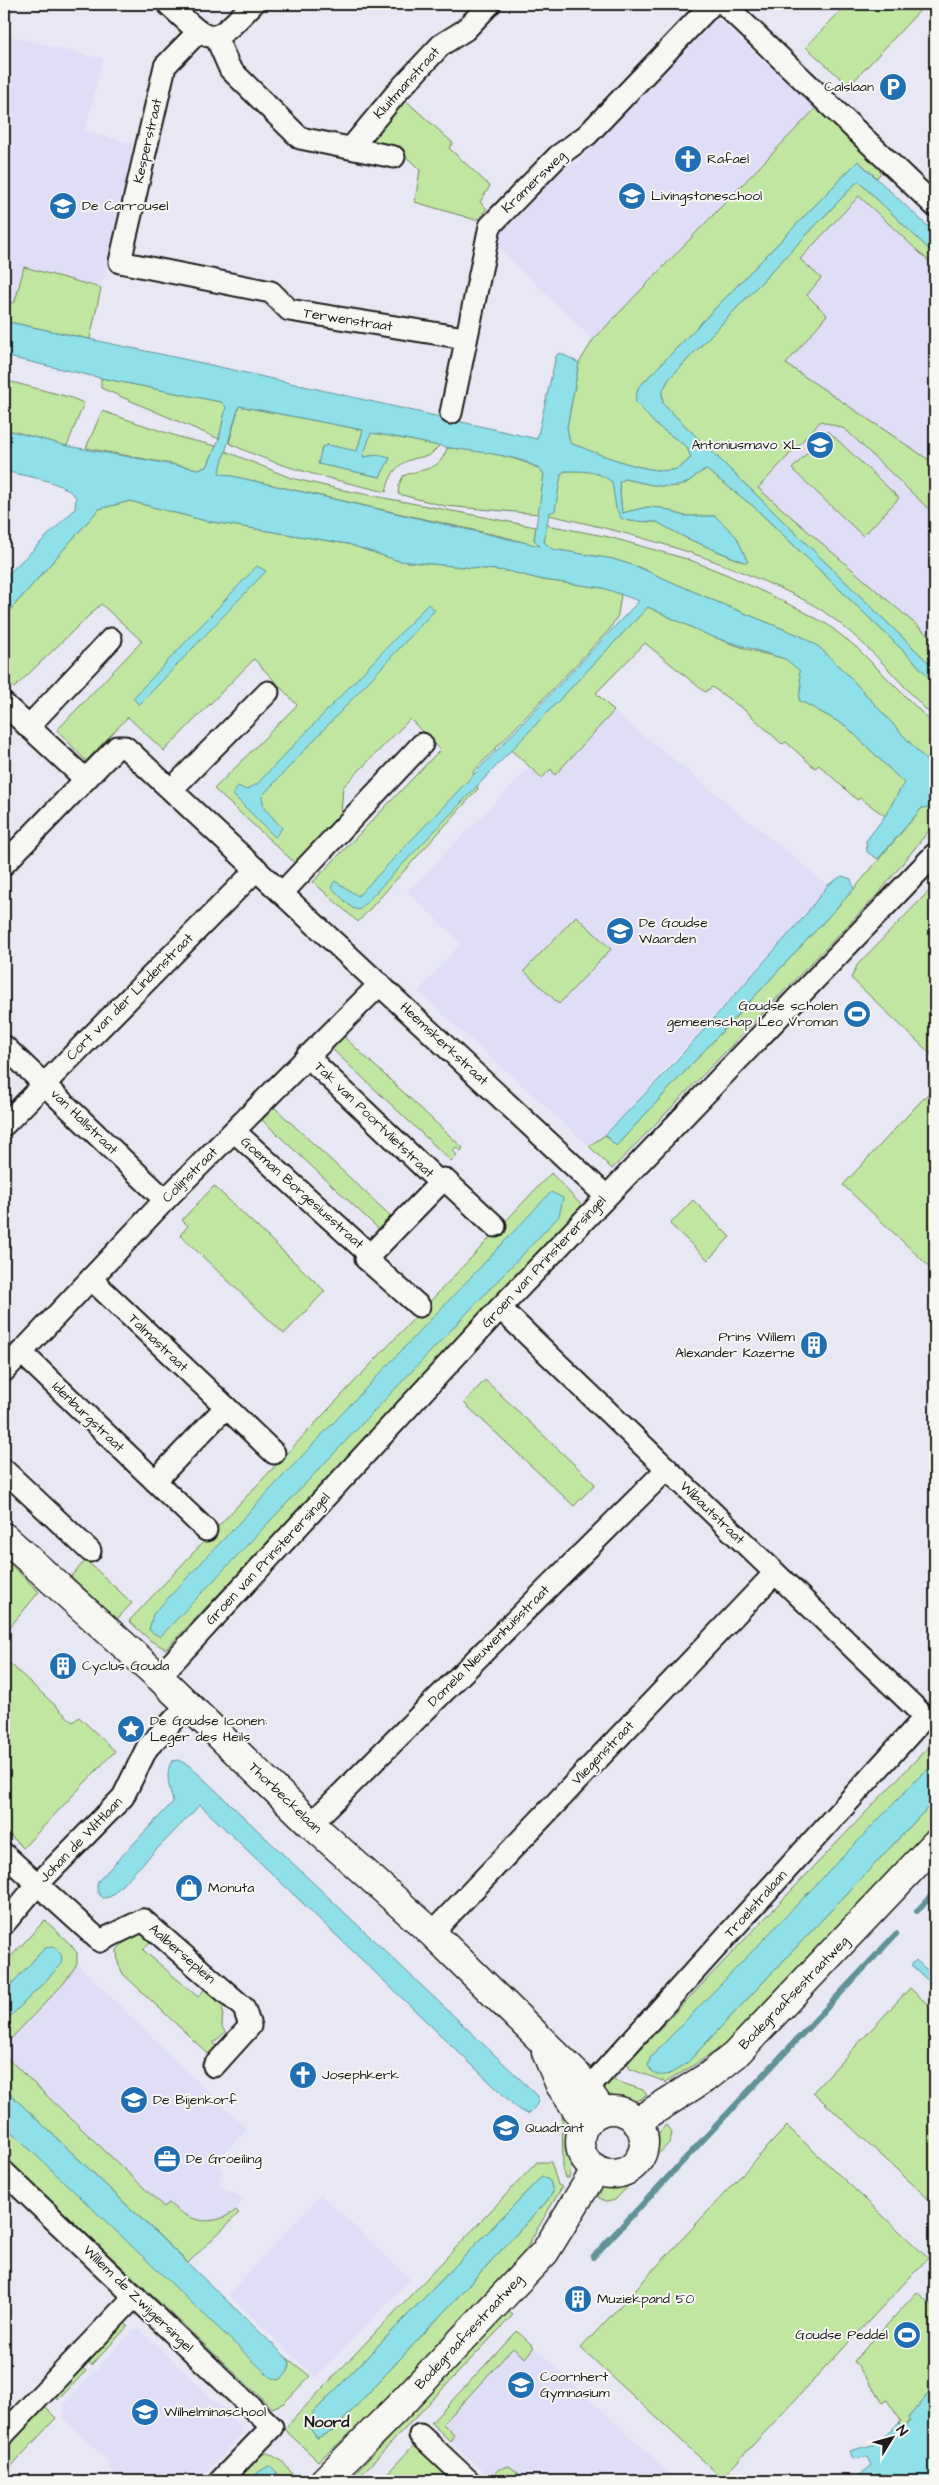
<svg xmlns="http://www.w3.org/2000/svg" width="939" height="2485" font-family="'Architects Daughter',sans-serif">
<rect width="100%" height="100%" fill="#e8e8f4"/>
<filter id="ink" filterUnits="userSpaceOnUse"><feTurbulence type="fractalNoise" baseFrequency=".02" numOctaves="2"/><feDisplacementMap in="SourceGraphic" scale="10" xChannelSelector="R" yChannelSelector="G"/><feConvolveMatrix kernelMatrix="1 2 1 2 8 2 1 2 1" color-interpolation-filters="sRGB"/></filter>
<g filter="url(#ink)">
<g fill="#dfdef6">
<polygon points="716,17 816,108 593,340 497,247 503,228 561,164 577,163"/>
<polygon points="4,35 103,59 85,131 139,145 101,288 24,267 15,302 4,304"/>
<polygon points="859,196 935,267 935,641 790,518 663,404"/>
<polygon points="614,711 828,885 803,918 605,1135 589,1146 418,992 461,943 407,892 530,767 541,778 551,769 556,775"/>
<polygon points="77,1964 247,2129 218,2160 222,2172 219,2185 244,2199 236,2210 224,2219 211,2221 198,2220 176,2210 169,2203 165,2208 4,2055 4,2046 64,1983"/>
<polygon points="321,2195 410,2279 316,2378 228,2294"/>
<polygon points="133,2330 140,2330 242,2427 242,2434 197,2481 123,2481 109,2468 112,2464 64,2420 64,2404"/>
<polygon points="517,2331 678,2481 493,2481 431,2423"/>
</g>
<g fill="#c0e6a1" stroke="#6e815e" fill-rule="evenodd">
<polygon points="847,4 926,4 849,86 806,47"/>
<polygon points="404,99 453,143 449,148 490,186 480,202 487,209 476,220 415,202 420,170 399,150 364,142"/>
<path d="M816,108L882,171L877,178L858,161L638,388L655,424L687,447L691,458C687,461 683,465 679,468C657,479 592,451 569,443L567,427L579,363L593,340Z"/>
<polygon points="858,181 935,255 935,267 859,196 800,259 821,278 807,295 827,315 786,364 935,464 935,515 845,429 821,421 758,488 935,641 935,669 663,404 662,392 669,379"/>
<polygon points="24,267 101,288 90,339 4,321 4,304 15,302"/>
<polygon points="101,378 221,402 226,407 219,439 101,388"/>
<polygon points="4,380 69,397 84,403 67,446 4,429"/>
<path d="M239,406L363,430L357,452L328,445L322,447L319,464L380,477L390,458L378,455L362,457L370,432L439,446L429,456C403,459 392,466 386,492C332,479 279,468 229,443Z"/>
<polygon points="102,411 182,438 216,446 207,467 198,469 86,448"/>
<polygon points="828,431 899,498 863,536 792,469"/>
<path d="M447,448C469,449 531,457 544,474L539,514L445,506L398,494L399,485L403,476C423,467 439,473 447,448Z"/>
<polygon points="225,451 291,478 343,490 536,527 534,540 541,547 505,537 218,473"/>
<path d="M707,470L753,506L914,661L935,684V716L929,713C895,677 864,639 823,611C803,598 780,588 758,579C691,549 621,531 549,515L560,475L564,471C579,471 604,468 613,484C617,489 615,501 616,508L629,521L657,522L684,537L743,562L715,516H684L662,508L648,507L622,513L619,482L625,479C642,482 667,491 684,484C693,480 697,472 707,470Z"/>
<polygon points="130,501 206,521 348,544 399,561 508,571 543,580 603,588 621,594 618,615 609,630 473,772 478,789 358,922 313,882 440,750 410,719 343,787 341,814 296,864 214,789 297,705 254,659 164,751 128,717 86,761 57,730 142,641 101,604 14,688 4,678 4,617 99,509"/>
<polygon points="547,525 609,537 690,560 728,575 801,610 828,625 856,647 935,726 935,770 847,674 819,647 801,636 724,605 638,567 613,559 551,549 544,542"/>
<path d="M648,607C686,625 724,644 765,654C777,657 792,658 799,670C803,679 801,691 799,700L846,726L904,783L885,816L860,798L857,800L819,765L815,768L786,742L782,744L746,711L712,687L705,692L645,643L596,693L614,711L555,775L551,769L542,778L511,750Z"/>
<polygon points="929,807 935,812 935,823 878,894 612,1169 589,1146 605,1135 616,1146 854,889 922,808"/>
<polygon points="935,885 935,1058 851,978 858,964"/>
<polygon points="576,916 611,949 559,1004 524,971"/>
<polygon points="342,1035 463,1148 461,1151 456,1147 453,1151 457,1155 451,1161 330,1047"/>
<polygon points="935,1086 935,1272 843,1185"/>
<polygon points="274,1107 394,1219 382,1232 262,1120"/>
<polygon points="551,1173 586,1210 166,1649 151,1641 129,1621"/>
<polygon points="214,1186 325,1291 284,1334 180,1235 188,1226 182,1220"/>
<polygon points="693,1200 730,1237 708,1260 670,1224"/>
<polygon points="485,1380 595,1484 574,1506 464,1403"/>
<polygon points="4,1558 39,1592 4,1634"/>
<polygon points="86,1560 132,1603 117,1619 71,1576"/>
<polygon points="4,1658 73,1722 79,1717 115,1751 23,1848 4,1829"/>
<polygon points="931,1744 935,1744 935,1771 933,1769 650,2058 668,2075 687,2063 935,1800 935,1828 925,1841 741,2032 721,2048 665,2083 663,2081 630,2069 627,2063"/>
<polygon points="45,1920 71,1945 77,1953 77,1964 64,1983 4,2046 4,2023 61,1965 45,1948 4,1992 4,1964"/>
<polygon points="140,1934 153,1938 143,1950 198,1997 207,1986 223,2003 222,2027 225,2032 213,2043 220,2050 210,2054 207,2053 123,1974 118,1963 117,1950 128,1938"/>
<polygon points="910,1988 935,2011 935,2205 813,2092"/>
<path d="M4,2055L164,2207L169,2203C189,2222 213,2228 236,2210L239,2213L188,2263L4,2088Z"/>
<path d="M607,2078L643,2090L647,2095C631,2107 614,2102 599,2091Z"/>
<path d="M562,2111L572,2120C571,2139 574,2159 569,2178H566L563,2170Z"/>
<path d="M4,2125L277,2380C285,2377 289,2372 290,2363L286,2357L310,2376L284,2403L272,2408L4,2156Z"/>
<path d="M666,2125L672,2133L670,2142L615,2200L607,2202L598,2197C605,2180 625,2183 638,2173C653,2160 651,2138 666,2125Z"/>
<polygon points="787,2126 928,2258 722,2478 581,2348"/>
<path d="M537,2162H551L558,2185L562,2187L518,2262L387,2403L318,2461L284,2429ZM542,2176L550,2181L553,2192L547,2201L333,2431L317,2438L307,2424L314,2412Z"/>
<polygon points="917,2292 935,2308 935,2386 908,2418 910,2420 903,2427 899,2423 901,2421 887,2400 883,2402 854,2361"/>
<polygon points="508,2311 513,2315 355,2481 350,2479"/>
<polygon points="124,2322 128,2326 92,2365 87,2361"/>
<polygon points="517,2331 534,2347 525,2358 513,2348 443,2424 454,2435 450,2441 431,2423"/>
<polygon points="82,2367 86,2371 58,2400 53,2396"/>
<polygon points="44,2406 56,2418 4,2474 4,2449"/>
<polygon points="414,2445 453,2481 380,2481"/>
<polygon points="268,2453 282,2461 294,2476 294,2481 281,2481 277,2473 260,2471 249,2481 231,2481 259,2454"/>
<polygon points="509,2466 527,2480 531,2478 535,2481 493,2481 490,2479 500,2469"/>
<polygon points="877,2474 894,2476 896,2481 869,2481"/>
</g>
<g fill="#8fe0e8" stroke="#619296" fill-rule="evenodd">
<path d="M858,161L935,233V255L858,181L669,379L662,392L663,404L935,669V684L914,661L753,506L707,470C697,472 693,480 684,484C667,491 642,482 625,479L619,482L622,513L647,507L662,508L684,516H715L736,536L748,562H744L684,537L657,522L629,521L621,518L616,508L612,482C597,470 582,471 564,471L561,475L555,511L549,513L544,542L552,549L613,559L638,567L724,605L801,636L819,647L847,674L935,770V812L929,807L922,808L878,859L867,852L866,841L885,816L904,783L846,726L799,700L801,685L799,670L785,659L710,636L648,607L359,910L352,908L331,887L335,881L358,896L639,601L603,588L543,580L508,571L399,561L348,544L206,521L130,501L99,509L4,617V578L75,509L76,497C59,479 27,477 4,471V429L67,446L198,469L207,467L219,439L226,407L221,402L101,378L4,356V321L202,363L537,439L556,356L560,353L579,363L567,427L570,443C592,451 657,479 679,468C683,466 687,461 691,458L687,447L655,424L635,401L638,388ZM239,406L363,430L357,451L328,445L322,447L318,464L380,477L390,458L378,455L363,457L371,433C396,436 421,443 446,447C470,452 529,454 544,474L534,540L540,546L219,473Z"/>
<polygon points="257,566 266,571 139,705 133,698"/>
<polygon points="428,604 435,610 262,796 264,808 282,828 275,837 233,795 238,786 246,790 257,784"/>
<polygon points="842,876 851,879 854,889 616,1146 605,1135 667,1071 803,918 828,885"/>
<polygon points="551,1192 563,1198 559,1216 160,1637 149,1630 153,1614"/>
<path d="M178,1760L190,1766L538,2096C539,2104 534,2109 528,2114L519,2110L200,1805L110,1897L103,1898C97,1893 96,1889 98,1881L173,1802C170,1789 164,1773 172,1761Z"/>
<path d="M933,1769L935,1771V1800L687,2063C673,2072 659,2084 648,2066L650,2058L921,1775L927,1770Z"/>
<polygon points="55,1947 62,1956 61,1965 4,2023 4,1992 45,1948"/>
<polygon points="916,1960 935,1977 935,1987 911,1965"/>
<path d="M4,2088L286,2357L290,2363C289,2372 285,2377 277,2380L270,2377L4,2125Z"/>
<polygon points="542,2176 550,2181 553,2192 547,2201 333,2431 317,2438 307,2424 314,2412"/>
<polygon points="935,2386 935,2481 896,2481 894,2476 877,2474 869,2481 853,2481 872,2465 868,2457 853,2459 850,2451 876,2444 899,2423 903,2427 910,2421 908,2418"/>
<polygon points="269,2466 277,2473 281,2481 249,2481 260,2471"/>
</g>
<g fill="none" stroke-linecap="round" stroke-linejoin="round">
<g stroke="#619296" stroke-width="6">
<polyline points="917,1911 935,1892"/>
<polyline points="593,2257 896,1934"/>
</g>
<g stroke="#1c1c1c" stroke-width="25">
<g id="street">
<path d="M168,4C212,45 210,49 253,4"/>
<polyline points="724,4 935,206"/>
<polyline points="198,32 165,66 120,262 271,292 289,310 465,338"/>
<polyline points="216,37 230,69 300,138 394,157"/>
<polyline points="351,148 399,90 441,45 465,30 490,4"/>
<polyline points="451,413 490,226 558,156 587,135 712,4"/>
<polyline points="4,704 84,778"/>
<polyline points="28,727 111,639"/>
<polyline points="172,789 268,692"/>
<polyline points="4,864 117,747 125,747 606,1196"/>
<polyline points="282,893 422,744"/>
<polyline points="4,1046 165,1200"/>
<polyline points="4,1125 257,869"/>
<polyline points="234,1131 370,1255 440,1183 307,1056"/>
<polyline points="440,1183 444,1179 495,1226"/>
<polyline points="370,1255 366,1259 419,1306"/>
<polyline points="500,1308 925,1717 595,2081 585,2088"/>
<polyline points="21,1352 155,1481 226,1407 91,1279"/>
<polyline points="4,1371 165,1200 380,984"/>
<polyline points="226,1407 274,1453"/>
<polyline points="4,1470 90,1551"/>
<polyline points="155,1481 206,1530"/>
<polyline points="159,1677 500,1308 935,854"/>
<polyline points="311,1824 667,1469"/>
<polyline points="4,1854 100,1941 143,1920 244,2008 250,2026 214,2066"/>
<polyline points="4,1924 37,1885 123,1797 147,1748 188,1705"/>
<polyline points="432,1933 775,1573"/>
<polyline points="4,2172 272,2427 220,2481"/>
<polyline points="4,2434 135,2296"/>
<polyline points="420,2435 469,2481"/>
</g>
</g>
<g stroke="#1c1c1c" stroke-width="31">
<g id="secondary">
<polyline points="4,1537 159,1677 311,1824 432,1933 577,2075 602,2111"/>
<polyline points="546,2052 560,2085 586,2123"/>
<circle cx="612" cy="2142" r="32"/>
<polyline points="636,2122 710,2075 735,2055 935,1844"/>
<polyline points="324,2481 398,2407 545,2252 596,2169"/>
</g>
</g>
<use href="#street" stroke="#f6f6f2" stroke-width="21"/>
<use href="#secondary" stroke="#f6f6f2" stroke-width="28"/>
</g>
</g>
<defs>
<g id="parking-disc" transform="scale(1.4375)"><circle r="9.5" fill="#1f6fb2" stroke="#f6f6f2"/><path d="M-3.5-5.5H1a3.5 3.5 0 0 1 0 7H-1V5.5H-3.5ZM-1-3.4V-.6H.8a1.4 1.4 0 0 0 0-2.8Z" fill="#fff"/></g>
<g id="church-disc" transform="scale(1.4375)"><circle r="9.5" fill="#1f6fb2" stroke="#f6f6f2"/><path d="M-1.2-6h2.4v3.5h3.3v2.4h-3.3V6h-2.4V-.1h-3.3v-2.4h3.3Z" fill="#fff"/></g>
<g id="school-disc" transform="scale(1.4375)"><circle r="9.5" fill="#1f6fb2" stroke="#f6f6f2"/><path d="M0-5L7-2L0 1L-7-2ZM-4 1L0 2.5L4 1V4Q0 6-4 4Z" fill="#fff"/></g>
<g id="stadium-disc" transform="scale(1.4375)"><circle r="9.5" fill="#1f6fb2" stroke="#f6f6f2"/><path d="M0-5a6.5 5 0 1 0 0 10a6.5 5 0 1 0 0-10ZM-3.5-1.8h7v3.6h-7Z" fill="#fff"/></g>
<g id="building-disc" transform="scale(1.4375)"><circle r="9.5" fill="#1f6fb2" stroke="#f6f6f2"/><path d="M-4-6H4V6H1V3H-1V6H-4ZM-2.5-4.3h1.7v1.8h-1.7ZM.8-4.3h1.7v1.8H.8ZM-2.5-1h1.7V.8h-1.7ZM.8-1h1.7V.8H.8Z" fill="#fff"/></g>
<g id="sight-disc" transform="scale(1.4375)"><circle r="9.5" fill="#1f6fb2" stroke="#f6f6f2"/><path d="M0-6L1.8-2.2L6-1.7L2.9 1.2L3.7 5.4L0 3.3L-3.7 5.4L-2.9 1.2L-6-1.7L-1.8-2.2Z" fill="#fff"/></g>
<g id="shop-disc" transform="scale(1.4375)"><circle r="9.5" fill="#1f6fb2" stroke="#f6f6f2"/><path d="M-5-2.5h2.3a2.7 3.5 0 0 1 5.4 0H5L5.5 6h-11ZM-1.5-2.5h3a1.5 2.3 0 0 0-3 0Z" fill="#fff"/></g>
<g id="office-disc" transform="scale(1.4375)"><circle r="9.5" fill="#1f6fb2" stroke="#f6f6f2"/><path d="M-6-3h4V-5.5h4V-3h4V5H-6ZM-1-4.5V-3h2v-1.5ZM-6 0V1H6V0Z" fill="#fff"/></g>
</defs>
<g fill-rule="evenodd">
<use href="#parking-disc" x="893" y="87"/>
<use href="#church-disc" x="688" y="159"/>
<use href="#school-disc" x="632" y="196"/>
<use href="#school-disc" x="63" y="206"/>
<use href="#school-disc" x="820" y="445"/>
<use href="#school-disc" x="620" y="931"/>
<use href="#stadium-disc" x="857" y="1014"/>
<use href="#building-disc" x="814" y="1345"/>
<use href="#building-disc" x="63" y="1666"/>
<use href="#sight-disc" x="131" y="1729"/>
<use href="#shop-disc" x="189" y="1888"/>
<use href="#church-disc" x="303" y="2075"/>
<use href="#school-disc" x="134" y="2100"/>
<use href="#school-disc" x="506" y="2128"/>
<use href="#office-disc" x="167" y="2159"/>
<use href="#building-disc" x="578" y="2299"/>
<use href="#stadium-disc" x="907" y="2335"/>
<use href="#school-disc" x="521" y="2385"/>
<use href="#school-disc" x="145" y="2412"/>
</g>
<g text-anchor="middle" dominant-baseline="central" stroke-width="4" stroke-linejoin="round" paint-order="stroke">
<g font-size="14" fill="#1c1c1c" stroke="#f6f6f2">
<text transform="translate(407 83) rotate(-48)">Kluitmanstraat</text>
<text transform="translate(148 141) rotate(-77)">Kesperstraat</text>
<text transform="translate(534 182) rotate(-44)">Kramersweg</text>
<text transform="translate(348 320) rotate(9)">Terwenstraat</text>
<text transform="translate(130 997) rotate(-45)">Cort van der Lindenstraat</text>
<text transform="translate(444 1044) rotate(43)">Heemskerkstraat</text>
<text transform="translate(374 1120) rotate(44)">Tak van Poortvlietstraat</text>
<text transform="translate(84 1122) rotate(44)">van Hallstraat</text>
<text transform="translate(190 1175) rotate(-45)">Colijnstraat</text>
<text transform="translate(302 1193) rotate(42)">Goeman Borgesiusstraat</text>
<text transform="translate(544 1262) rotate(-47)">Groen van Prinsterersingel</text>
<text transform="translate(158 1343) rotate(44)">Talmastraat</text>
<text transform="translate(88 1417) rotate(44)">Idenburgstraat</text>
<text transform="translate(712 1513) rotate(44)">Wibautstraat</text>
<text transform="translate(268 1559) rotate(-47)">Groen van Prinsterersingel</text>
<text transform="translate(489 1646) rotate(-45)">Domela Nieuwenhuisstraat</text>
<text transform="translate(603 1753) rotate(-46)">Vliegenstraat</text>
<text transform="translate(285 1798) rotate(44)">Thorbeckelaan</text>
<text transform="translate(81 1840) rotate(-46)">Johan de Wittlaan</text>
<text transform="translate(756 1904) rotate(-48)">Troelstralaan</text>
<text transform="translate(182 1954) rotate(41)">Aalberseplein</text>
<text transform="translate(794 1993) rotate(-46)">Bodegraafsestraatweg</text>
<text transform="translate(138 2299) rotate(44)">Willem de Zwijgersingel</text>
<text transform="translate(469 2332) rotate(-47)">Bodegraafsestraatweg</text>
</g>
<g font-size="14" fill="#1c1c1c" stroke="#f6f6f2" text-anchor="start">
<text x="874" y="87" text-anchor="end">Calslaan</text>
<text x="707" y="159">Rafael</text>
<text x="651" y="196">Livingstoneschool</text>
<text x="82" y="206">De Carrousel</text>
<text x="801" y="445" text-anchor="end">Antoniusmavo XL</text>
<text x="639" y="923">De Goudse<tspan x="639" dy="16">Waarden</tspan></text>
<text x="838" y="1006" text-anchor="end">Goudse scholen<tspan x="838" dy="16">gemeenschap Leo Vroman</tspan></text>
<text x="795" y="1337" text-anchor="end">Prins Willem<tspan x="795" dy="16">Alexander Kazerne</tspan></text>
<text x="82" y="1666">Cyclus Gouda</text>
<text x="150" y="1721">De Goudse Iconen:<tspan x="150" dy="16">Leger des Heils</tspan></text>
<text x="208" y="1888">Monuta</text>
<text x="322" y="2075">Josephkerk</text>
<text x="153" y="2100">De Bijenkorf</text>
<text x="525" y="2128">Quadrant</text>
<text x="186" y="2159">De Groeiling</text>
<text x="597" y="2299">Muziekpand 50</text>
<text x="888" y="2335" text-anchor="end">Goudse Peddel</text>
<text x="540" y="2377">Coornhert<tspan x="540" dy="16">Gymnasium</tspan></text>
<text x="164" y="2412">Wilhelminaschool</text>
</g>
<g font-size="16" font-weight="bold" fill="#1c1c1c" stroke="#f6f6f2">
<text x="327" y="2422">Noord</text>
</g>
</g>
<rect width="939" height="2485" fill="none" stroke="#f6f6f2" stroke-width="20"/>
<rect x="10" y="10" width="919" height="2465" fill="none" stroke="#1c1c1c" stroke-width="2" filter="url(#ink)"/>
<g transform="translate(892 2438) rotate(53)" stroke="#f6f6f2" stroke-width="4" paint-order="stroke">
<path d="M0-4L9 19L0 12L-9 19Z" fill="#1c1c1c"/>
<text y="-8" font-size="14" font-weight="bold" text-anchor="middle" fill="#1c1c1c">N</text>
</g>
</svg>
